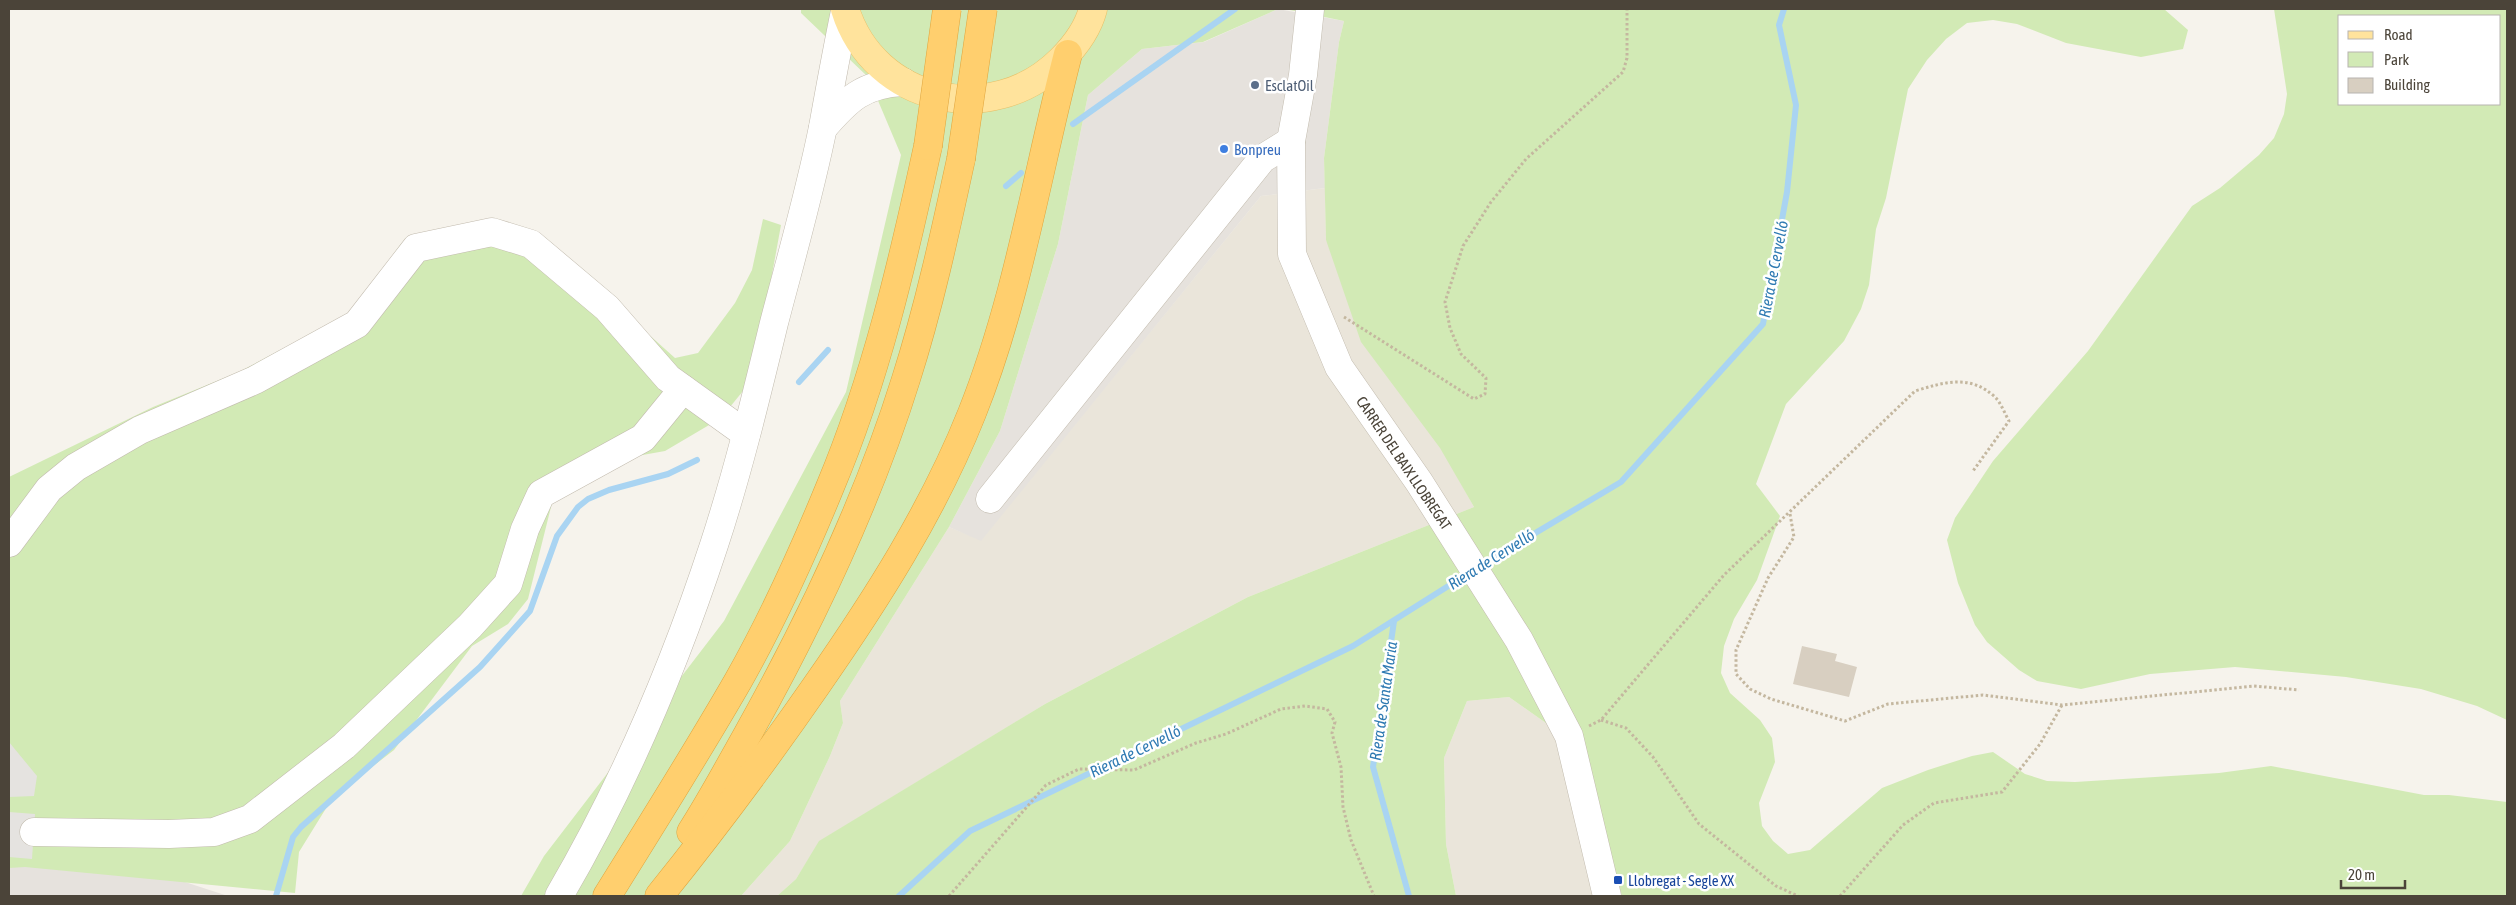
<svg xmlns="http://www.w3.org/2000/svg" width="2516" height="905" font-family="'Asap Condensed',sans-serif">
<rect width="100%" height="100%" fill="#f6f3ec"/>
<g fill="#eae5da">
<polygon points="1325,188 1326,240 1474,507 1248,597 1045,704 820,841 796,879 777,896 741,896 790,841 830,756 843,723 840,701 949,527 981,540 1261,196"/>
<polygon points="1509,697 1577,745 1622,896 1456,896 1446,844 1444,758 1467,701"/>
</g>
<g fill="#e6e2dd">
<polygon points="1278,9 1344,21 1339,42 1324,158 1325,188 1261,196 981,541 949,527 1000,431 1058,244 1088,95 1142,49 1204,42"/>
<polygon points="9,848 111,858 228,896 9,896"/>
</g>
<g fill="#d2eab5" fill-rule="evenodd">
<polygon points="801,9 1278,9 1203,42 1142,49 1088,95 1058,244 1000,431 949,527 840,701 843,723 830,756 790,841 741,896 521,896 544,856 724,621 846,392 901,155 868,77 801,13"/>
<polygon points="1285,9 2164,9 2188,30 2183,49 2141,57 2066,43 2017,24 1993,20 1967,23 1946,39 1927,60 1908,89 1886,198 1876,229 1869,285 1861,309 1844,341 1786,404 1756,484 1780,516 1757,580 1734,619 1724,646 1721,673 1730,693 1760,720 1772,738 1775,762 1759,803 1762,826 1773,841 1788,854 1810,850 1882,788 1928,770 1972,756 1993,752 2025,774 2047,781 2075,782 2219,773 2271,766 2424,795 2449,795 2507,802 2507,896 1622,896 1577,745 1509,697 1467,701 1444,758 1446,844 1456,896 777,896 796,879 819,841 1045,704 1248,597 1474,507 1440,448 1361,342 1326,240 1324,158 1339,42 1344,21"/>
<path d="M2274,9H2507V720L2477,706L2421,689L2346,677L2235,667L2150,674L2081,689L2037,681L2019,670L1987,642L1975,625L1958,583L1947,540L1955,518L1993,461L2088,351L2192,206L2220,188L2259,155L2274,138L2284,114L2287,94ZM2340,16H2500V104H2340Z"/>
<polygon points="763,219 781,225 771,280 743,391 721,418 665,451 620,459 553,499 528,599 508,624 472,646 394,750 333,797 299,852 295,893 25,867 9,868 9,477 153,407 239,372 350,313 401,244 486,220 532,230 675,358 698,353 735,303 752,270"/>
</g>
<g fill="#e5e3e0">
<polygon points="9,742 37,776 34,796 9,797"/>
<polygon points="9,812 35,814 32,859 9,857"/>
</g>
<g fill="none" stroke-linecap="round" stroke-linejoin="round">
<g stroke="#a9d4f2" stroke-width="6">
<polyline points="1073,124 1235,9"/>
<polyline points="1006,186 1021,173"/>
<polyline points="799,382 828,350"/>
<polyline points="1480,566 1621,482 1763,324 1787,192 1796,105 1779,25 1784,9"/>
<polyline points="1394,621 1373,767 1409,896"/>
<polyline points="276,896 293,837 301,827 480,667 530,611 557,536 578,507 588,499 609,490 668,474 697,460"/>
<polyline points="899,896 970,831 1353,646 1469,573"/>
</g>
</g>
<polygon fill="#d8cfc1" points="1802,646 1837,654 1835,661 1857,667 1849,697 1793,684"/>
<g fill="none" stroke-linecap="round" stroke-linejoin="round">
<g stroke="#c2bbae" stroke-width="29">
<g id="minor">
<polyline points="1310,9 1303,75 1291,141 1292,254 1339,367 1419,482 1519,640 1569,736 1607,896"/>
<path d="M823,128C848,99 863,84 903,82"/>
<polyline points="990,499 1262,159 1291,141"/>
<polyline points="9,543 49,489 76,467 140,430 255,380 357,324 416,248 492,232 531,244 607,308 668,378 746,434"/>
<polyline points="34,832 169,834 214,832 250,819 344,746 470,626 508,584 525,529 541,494 643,438 683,389"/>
<path d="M559,896C624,785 674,667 714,545C738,472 756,397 774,323C791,258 810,192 823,127C830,88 837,50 845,11"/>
</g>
</g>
<g stroke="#e6c16a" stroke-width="29">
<path id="major" d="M845,9C874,103 992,129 1061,60C1075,46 1088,28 1093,9"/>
</g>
<g stroke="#e0a43c" stroke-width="29">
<g id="highway">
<path d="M691,832C711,801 728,769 746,737C810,623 867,504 906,379C929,307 945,233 961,159"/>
<path d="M607,896C651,825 696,754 738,681C773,619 803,553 830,487C876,378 903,261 928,146"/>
<path d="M659,896C714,828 766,758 816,686C876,600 933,511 972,413C1018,298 1037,173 1068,54"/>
</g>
</g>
<g stroke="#c4b79f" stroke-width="3" stroke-dasharray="2.5 2.5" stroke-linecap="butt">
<polyline points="1344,317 1474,399 1485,394 1486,378 1461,354 1450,328 1445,302 1463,246 1491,202 1526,159 1623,72 1627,58 1627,9"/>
<polyline points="1790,514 1794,537 1768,578 1736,650 1736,674 1750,689 1771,699 1845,721 1888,704 1983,695 2062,705 2254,686 2299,690"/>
<polyline points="1601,720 1626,728 1653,757 1699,824 1776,886 1798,896"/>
<path d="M1589,726L1601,720L1724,575L1915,391C1945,382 1970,374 1995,397C2001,403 2005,414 2009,421L1973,471"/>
<polyline points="949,896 1046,785 1079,769 1134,770 1196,743 1226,734 1281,709 1305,706 1327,709 1335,722 1332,733 1341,767 1343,807 1351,840 1374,896"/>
<polyline points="1840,896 1903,825 1934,803 2002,792 2040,744 2062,705"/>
</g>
<use href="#minor" stroke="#fff" stroke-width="28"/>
<use href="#major" stroke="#ffe39c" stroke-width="28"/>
<use href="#highway" stroke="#ffcf6e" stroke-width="28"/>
<g stroke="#e0a43c" stroke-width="29" stroke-linecap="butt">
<g id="highway-bridge">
<polyline points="928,146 947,9"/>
<polyline points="961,159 983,9"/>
</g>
</g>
<use href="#highway-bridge" stroke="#ffcf6e" stroke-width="28"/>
</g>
<circle fill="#5c6f8a" stroke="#fff" stroke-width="2" cx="1255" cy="85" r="5"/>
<circle fill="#3f7fe0" stroke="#fff" stroke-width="2" cx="1224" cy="149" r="5"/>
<rect fill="#1a4fb4" stroke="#fff" stroke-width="2" x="1613" y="875" width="10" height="10" rx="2.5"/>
<g text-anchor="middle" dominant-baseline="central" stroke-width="5" stroke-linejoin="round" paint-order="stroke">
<g font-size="15" fill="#4e5e75" stroke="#fff" text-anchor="start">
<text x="1265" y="85">EsclatOil</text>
</g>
<g font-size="15" fill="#366cbe" stroke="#fff" text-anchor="start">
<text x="1234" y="149">Bonpreu</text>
</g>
<g font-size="15" fill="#4b4439" stroke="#fff">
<text transform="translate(1404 463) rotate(56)">CARRER DEL BAIX LLOBREGAT</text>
</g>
<g font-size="15" fill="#164399" stroke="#fff" text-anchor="start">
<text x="1628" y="880">Llobregat - Segle XX</text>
</g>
<g font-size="16" font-style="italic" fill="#2e7ab2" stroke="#fff">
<text transform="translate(1773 269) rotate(-79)">Riera de Cervelló</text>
<text transform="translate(1491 559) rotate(-32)">Riera de Cervelló</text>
<text transform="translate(1383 701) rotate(-82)">Riera de Santa Maria</text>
<text transform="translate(1135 751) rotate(-26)">Riera de Cervelló</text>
</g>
</g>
<rect width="2516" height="905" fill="none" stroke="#4b4439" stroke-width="20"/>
<rect x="2338" y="15" width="162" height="90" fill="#ffffff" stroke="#b7b4b0"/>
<rect x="2348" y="31" width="25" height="8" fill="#ffe39c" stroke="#b7b4b0"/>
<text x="2384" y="40" font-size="15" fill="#4b4439">Road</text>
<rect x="2348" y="52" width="25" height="15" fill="#d2eab5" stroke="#b7b4b0"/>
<text x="2384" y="65" font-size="15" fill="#4b4439">Park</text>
<rect x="2348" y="78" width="25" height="15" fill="#d8cfc1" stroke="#b7b4b0"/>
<text x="2384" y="90" font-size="15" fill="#4b4439">Building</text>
<path d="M2341 880v8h64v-8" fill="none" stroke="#4b4439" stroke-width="2.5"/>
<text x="2348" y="880" font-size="15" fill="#4b4439" stroke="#ffffff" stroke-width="4" paint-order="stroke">20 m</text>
</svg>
